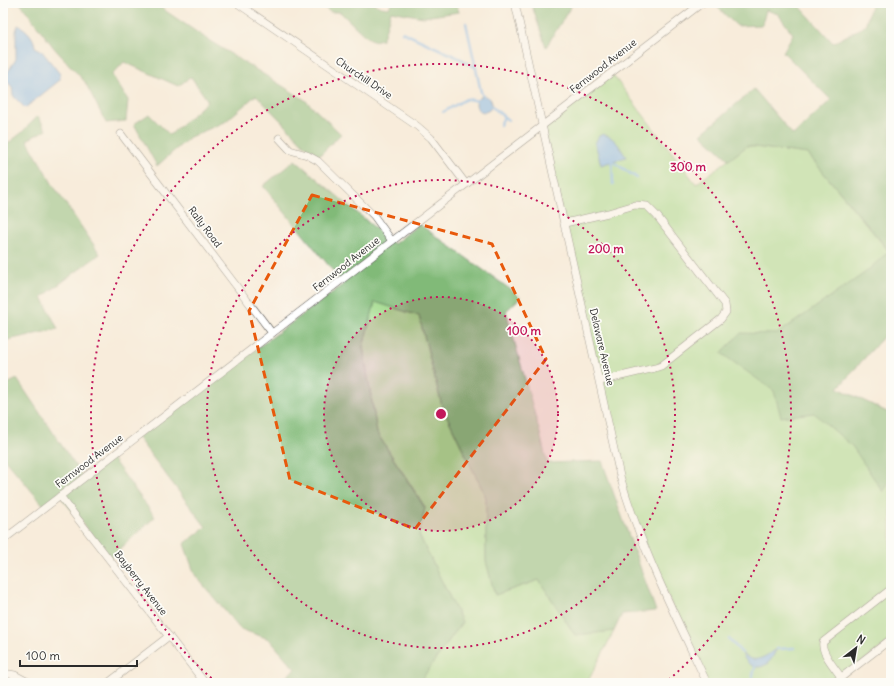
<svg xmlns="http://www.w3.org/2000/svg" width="894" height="686" font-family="Delius,sans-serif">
<rect width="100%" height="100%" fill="#fdfcf7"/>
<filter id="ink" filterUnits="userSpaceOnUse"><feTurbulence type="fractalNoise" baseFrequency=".025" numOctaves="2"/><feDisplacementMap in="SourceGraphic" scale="8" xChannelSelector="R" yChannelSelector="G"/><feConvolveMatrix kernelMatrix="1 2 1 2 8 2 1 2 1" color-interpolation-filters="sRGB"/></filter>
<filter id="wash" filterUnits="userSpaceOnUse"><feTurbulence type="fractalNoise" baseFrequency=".012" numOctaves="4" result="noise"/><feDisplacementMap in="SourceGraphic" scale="16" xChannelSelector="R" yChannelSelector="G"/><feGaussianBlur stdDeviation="0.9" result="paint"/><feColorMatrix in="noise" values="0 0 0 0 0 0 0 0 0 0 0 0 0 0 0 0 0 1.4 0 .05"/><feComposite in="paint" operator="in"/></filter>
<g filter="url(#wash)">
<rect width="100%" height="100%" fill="#f8ecdb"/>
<g fill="#a2da8c" stroke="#66825c">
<polygon points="612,74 696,184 747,146 808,154 891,254 891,328 838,388 891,414 882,478 891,489 891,640 834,683 707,683 632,517 542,125"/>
<polygon points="375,301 419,316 442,406 486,497 486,561 495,595 539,580 575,635 614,631 587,683 419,683 462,622 419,535 425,507 377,433 363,347"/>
</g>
<g fill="#81ba78" stroke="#567252">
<polygon points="20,3 154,3 210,41 305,100 341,134 317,158 256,95 225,122 190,137 157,166 134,124 149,114 170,135 208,101 191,77 178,86 124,62 112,75 128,100 126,121 106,123 85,82 54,48"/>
<polygon points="319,3 373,3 381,7 389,8 391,3 456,3 459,12 423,17 391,11 384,35 382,39 374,41 364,35 340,12 330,12"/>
<polygon points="531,3 573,3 546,47"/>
<polygon points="717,3 797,3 833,43 865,26 872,3 891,3 891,328 838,388 891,414 891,480 883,492 852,446 814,413 781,417 774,391 721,353 741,333 777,334 866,272 889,251 808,154 747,146 729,160 701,134 754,89 793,135 831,100 783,52 793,34 778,14 766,10 762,25 737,26 715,5"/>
<polygon points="38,116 46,130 27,140 53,185 100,254 42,297 58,329 3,341 3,147 20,134"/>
<polygon points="295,160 394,244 419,224 521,297 506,311 540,433 547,463 602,461 656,611 622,614 614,631 575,635 539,580 495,595 486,561 486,497 442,406 419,316 375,302 363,347 377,433 425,508 419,535 462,622 419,683 279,683 295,669 269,639 240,629 195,575 184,544 206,527 137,437 344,284 263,186"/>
<polygon points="17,379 83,477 111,457 155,517 110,558 60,496 45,507 3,457 3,386"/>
</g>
<g fill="#7ab4eb" stroke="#52708b">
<path d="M18,25C27,29 35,39 35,47L41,50L60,74V80L25,108L15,98L13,95L12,87L4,78L16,59V31Z"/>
<circle cx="484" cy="104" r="8"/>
<path d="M603,134C616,138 619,146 626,157L601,165L595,143L599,136Z"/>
<path d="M777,649C774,653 772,660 768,663C757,672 746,665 742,653C755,666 765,656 777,649Z"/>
</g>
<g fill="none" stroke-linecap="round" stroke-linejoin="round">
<g stroke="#7ab4eb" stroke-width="2.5">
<polyline points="466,23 481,92 484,98"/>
<polyline points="402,32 463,60 476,68"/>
<polyline points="491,106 508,120"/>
<polyline points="443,112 466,99 480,101"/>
<polyline points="500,125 504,117"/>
<polyline points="612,161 637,178"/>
<polyline points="612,161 613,184"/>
<polyline points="729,639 742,653"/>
<polyline points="777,649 794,648"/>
<polyline points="751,683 755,667"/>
</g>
</g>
</g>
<g filter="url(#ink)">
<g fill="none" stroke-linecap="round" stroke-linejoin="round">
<g stroke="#4a4845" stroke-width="8">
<g id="minor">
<polyline points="237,3 417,126 431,138 466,184"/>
<path d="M515,3L620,476C641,549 675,615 707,683"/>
<polyline points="121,134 272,333"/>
<polyline points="279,138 290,150 307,155 318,161 374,216 392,241"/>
<polyline points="565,223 608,213 635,205 647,206 657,216 725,304 726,312 721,319 661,366 655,368 600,381"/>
<polyline points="60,496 205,683"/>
<polyline points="3,540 702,3"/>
<polyline points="3,673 15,675 30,683"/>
<path d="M841,677C836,669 820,652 823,642L891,589"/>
<polyline points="108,683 169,636"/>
<polyline points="834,683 891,639"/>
</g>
</g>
<use href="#minor" stroke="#fff" stroke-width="7"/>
</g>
</g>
<path d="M0 0H894V686H0ZM312,195L492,244L546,359L415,529L290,480L249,311Z" fill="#f8ecdb" fill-opacity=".55" fill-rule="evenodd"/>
<path fill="none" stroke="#e8590c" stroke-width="3" stroke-dasharray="8 5" stroke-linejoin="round" d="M312,195L492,244L546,359L415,529L290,480L249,311Z"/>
<circle cx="441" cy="414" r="117" fill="#c2185b" fill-opacity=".12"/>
<g fill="none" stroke="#c2185b" stroke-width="2" stroke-dasharray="2 4">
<circle cx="441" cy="414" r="117"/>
<circle cx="441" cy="414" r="234"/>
<path d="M216 682A350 350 0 1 1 666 682"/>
</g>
<g text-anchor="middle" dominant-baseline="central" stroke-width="3.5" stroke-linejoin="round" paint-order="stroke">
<g font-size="10" fill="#2b2b2b" stroke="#fdfcf7">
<text transform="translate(603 66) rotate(-38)">Fernwood Avenue</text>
<text transform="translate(364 78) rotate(34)">Churchill Drive</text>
<text transform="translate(205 227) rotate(53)">Rally Road</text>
<text transform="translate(346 264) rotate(-38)">Fernwood Avenue</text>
<text transform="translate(602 347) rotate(77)">Delaware Avenue</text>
<text transform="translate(89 461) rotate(-37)">Fernwood Avenue</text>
<text transform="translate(141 583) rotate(52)">Bayberry Avenue</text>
</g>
</g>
<circle cx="441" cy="414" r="6" fill="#c2185b" stroke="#fdfcf7" stroke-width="2"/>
<g font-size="12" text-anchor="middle" font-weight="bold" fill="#c2185b" stroke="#fdfcf7" stroke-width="3.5" stroke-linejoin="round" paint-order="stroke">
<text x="688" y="171">300 m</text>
<text x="606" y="253">200 m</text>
<text x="524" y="335">100 m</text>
</g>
<rect width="894" height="686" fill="none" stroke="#fdfcf7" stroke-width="16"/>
<g transform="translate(856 648) rotate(31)" stroke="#fdfcf7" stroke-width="3" paint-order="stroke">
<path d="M0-3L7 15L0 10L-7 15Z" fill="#2b2b2b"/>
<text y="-6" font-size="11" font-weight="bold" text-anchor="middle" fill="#2b2b2b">N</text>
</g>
<path d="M20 660v6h117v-6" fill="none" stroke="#2b2b2b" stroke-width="2"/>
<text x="26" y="660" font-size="12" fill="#2b2b2b" stroke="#fdfcf7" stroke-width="3" paint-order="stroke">100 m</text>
</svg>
